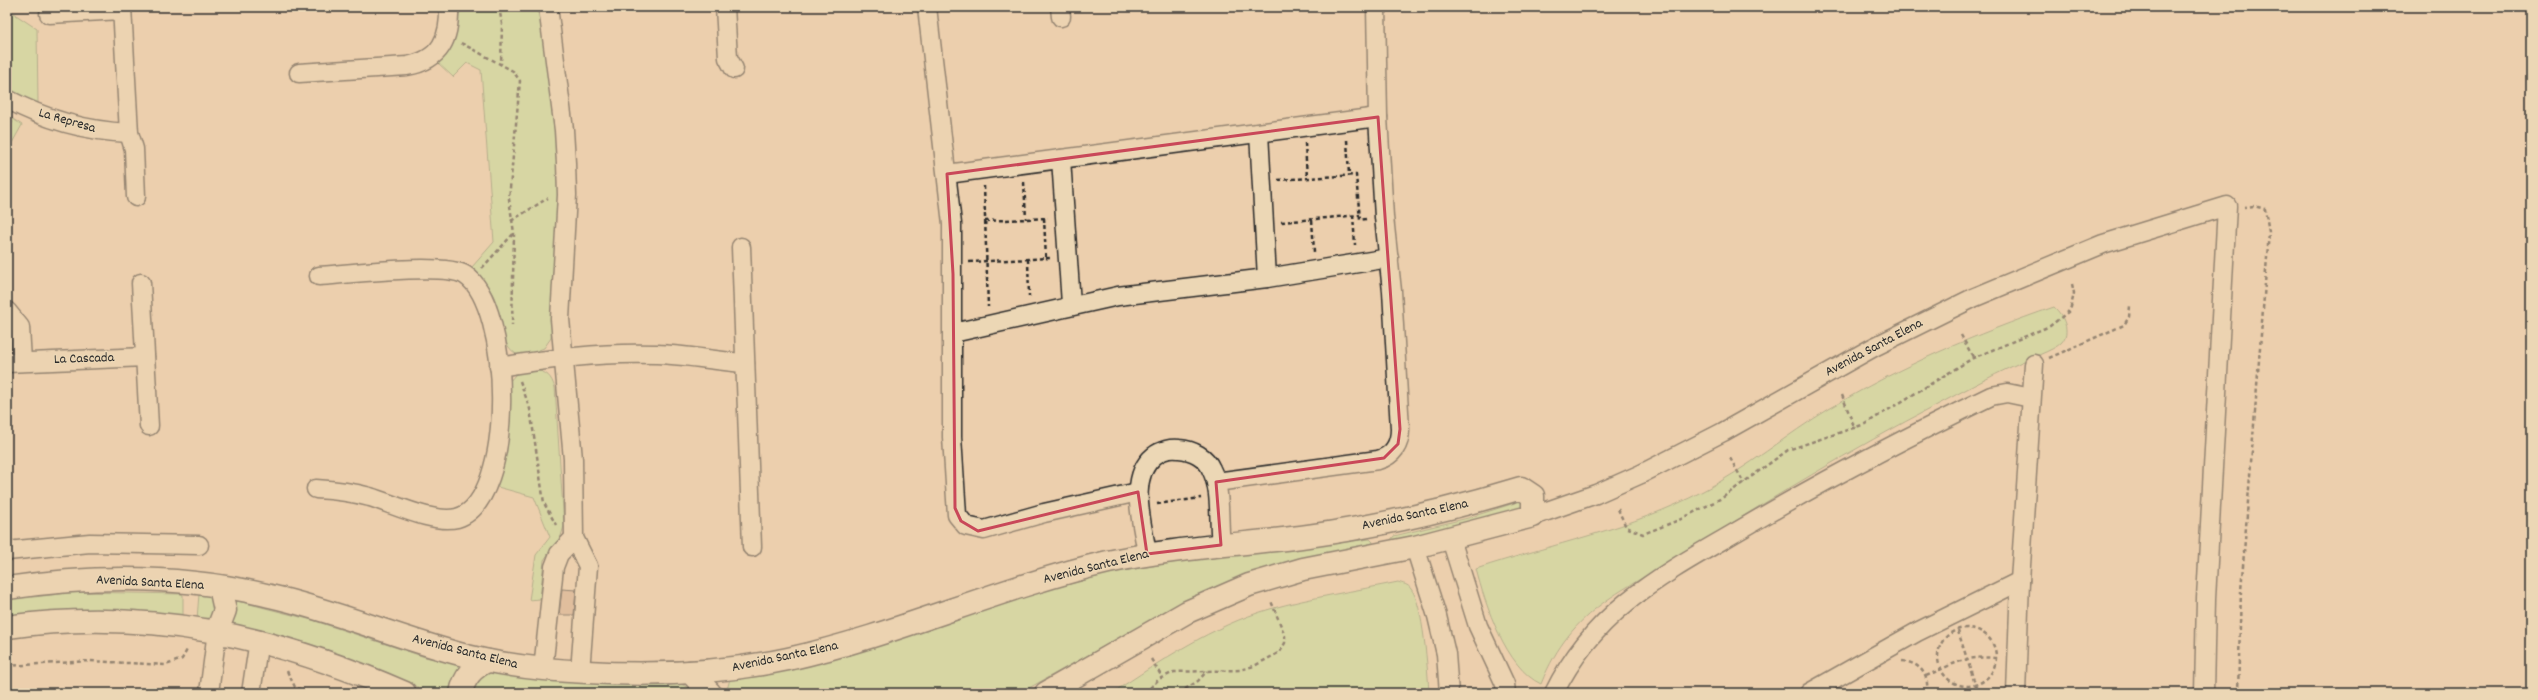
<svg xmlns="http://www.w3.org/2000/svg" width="2538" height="700" font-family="Dekko,sans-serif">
<rect width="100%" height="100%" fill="#eccfad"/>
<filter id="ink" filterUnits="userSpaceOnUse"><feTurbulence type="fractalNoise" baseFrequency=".025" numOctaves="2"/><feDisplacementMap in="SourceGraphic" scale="8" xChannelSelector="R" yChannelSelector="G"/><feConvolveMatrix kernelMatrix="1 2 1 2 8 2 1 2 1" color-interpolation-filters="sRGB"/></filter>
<g filter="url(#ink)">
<g fill="#bcde98" stroke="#748462">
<path d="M461,7H539L558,131L560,181L551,338L544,348L521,357C497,345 503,319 494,297C488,285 481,276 472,267L494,242L481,70L467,63L453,77L437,62C459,43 455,33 461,7Z"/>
<polygon points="7,9 37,29 38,103 18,99 7,90"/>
<polygon points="7,115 22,125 7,152"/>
<path d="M2054,307C2063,315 2072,332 2061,343C2053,351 2027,359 2015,365C1989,377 1963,391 1937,405C1852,449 1770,499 1689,550C1624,592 1572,606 1541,684C1506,668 1485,604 1476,569C1551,544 1633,529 1703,491C1748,468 1786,435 1829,409C1900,366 1976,334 2054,307Z"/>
<path d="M7,321C12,332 14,338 7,349Z"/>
<path d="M535,370C547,372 551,376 555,388L564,526L561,536L544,560L540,599L529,600L536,555L550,537L534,497L494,486L509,382L516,374Z"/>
<polygon points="1524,500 1525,506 1477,524 1389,542 1394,536 1468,518"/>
<polygon points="1370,539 1373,542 1372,546 1171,609 1020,693 726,693 730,679 852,653 1040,592 1110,573 1177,562"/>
<path d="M1398,582C1403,584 1408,584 1411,589C1423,602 1428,673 1429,693H1112C1162,660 1212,626 1270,609C1312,597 1355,591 1398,582Z"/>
<polygon points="77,592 181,594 183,595 183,615 7,617 7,600"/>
<polygon points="199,594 210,595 217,603 211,618 197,619"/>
<polygon points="234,600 312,620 425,657 472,667 455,693 432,693 327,650 273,634 229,625"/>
<polygon points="489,672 605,682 681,684 698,693 470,693 471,685"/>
</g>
<polygon fill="#d0a88b" stroke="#2b2b2b" points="562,589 576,590 574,615 559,615"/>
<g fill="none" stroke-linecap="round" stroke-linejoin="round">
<g stroke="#2b2b2b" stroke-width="21">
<g id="minor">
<polyline points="122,7 129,133 134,149 136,197"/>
<polyline points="548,7 564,130 566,163 567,195 560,319 573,459 574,538 588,566 580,672"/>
<polyline points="725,7 728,58 734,69"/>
<polyline points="927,7 952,224 952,437 957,515 966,526 984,530 1044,513 1138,492"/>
<polyline points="1060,7 1061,17"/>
<polyline points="49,14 122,10"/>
<path d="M299,73L407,66C441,60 450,38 449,7"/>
<path d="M7,99C46,120 85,131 129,133"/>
<polyline points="1259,133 1267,278"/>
<polyline points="1061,159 1071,304"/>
<polyline points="947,174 1378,117"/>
<polyline points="741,247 752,547"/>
<polyline points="141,283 149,426"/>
<polyline points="7,311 20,327 22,361"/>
<polyline points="953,333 1118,296 1267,278 1389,258"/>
<polyline points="7,363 145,357"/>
<path d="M499,367C551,358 605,352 657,354C687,355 716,361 745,363"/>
<path d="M1216,482L1378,460C1393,456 1400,445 1400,429L1392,291L1384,217L1378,117L1376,7"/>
<path d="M316,489C335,490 352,492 370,497C393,504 434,524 457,518C517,501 512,305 465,275C445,262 348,274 319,276"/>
<polyline points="1533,516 1596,494 1641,474 1723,432 1874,347 1973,298 2103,244 2227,206 2206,599 2204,693"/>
<polyline points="1451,539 1478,626 1505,684 1506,693"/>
<polyline points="1415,547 1437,616 1446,654 1449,693"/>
<polyline points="7,551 90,543 199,545"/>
<path d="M1147,554C1143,524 1127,478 1154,456C1161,450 1171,448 1179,449C1193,450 1206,457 1211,469C1222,490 1218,521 1221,545"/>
<polyline points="543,669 554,567 559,554 574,538"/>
<polyline points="209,693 217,631"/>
<polyline points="251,693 259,640"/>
<path d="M1554,693C1597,604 1674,569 1755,521C1832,476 1911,435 1991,396L2007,393L2031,398"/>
<polyline points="1809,693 1917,632 2020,581"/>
<polyline points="2016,693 2020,581 2034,364"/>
</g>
</g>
<g stroke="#2b2b2b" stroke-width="25">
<g id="tertiary">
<path d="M7,588C94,575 185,575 270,596C333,610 393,636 456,653C498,665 543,670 587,672C654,676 722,673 788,659C897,635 1000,587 1108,562C1172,548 1237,545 1301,537C1376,527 1449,510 1521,488L1533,496V516L1415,547L1303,569L1249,585L1187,612L1046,693"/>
<path d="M7,627C150,607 275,636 405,693"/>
<polyline points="217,631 225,610 220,587"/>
<polyline points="690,672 710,693"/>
<path d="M461,693C464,677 473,667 488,661"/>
</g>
</g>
<g stroke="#2b2b2b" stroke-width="2.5" stroke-dasharray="4 3" stroke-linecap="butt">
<polyline points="499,7 502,24 501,64"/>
<polyline points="461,43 513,71 520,81 509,199 514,233 512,325"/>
<polyline points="7,73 13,83"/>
<polyline points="7,131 12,121"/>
<polyline points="1347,140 1349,175"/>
<polyline points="1305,143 1307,178"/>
<polyline points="1278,180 1356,175 1360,220 1366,219"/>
<polyline points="1024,182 1026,219"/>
<polyline points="984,186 988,307"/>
<polyline points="1353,215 1355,245"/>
<polyline points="1044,218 1046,259"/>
<polyline points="1312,220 1314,252"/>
<polyline points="511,221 548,198"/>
<polyline points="985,221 1048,218"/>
<polyline points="1281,222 1360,215"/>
<polyline points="1028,259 1029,297"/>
<polyline points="969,262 1050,258"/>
<polyline points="482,268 514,233"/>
<polyline points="1961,335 1973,357"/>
<polyline points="2049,358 2124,325 2129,317 2130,306"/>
<polyline points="520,381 530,409 544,503 556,525"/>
<polyline points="1842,395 1855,429"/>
<polyline points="1730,458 1744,483"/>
<polyline points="1157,504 1201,498"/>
<polyline points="1618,509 1626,527 1643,534 1679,520 1722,498 1788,450 1865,424 1973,358 2050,326 2068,312 2071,307 2074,293 2072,284"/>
<circle cx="1967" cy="657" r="29"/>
<polyline points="1958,631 1978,693"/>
<polyline points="1151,659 1162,677"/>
<path d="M1902,661C1921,663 1929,675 1927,693"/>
<polyline points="7,666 90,661 166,665 182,659 188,648"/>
<polyline points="287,671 295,687 308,693"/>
<path d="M1926,676C1954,664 1965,655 1996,658"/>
<polyline points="1145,693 1159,679 1174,672 1240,670 1254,666 1280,652 1285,643 1285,636 1271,601"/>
<polyline points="1179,693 1198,681 1207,671"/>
<polyline points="2238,693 2241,591 2269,232 2265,209 2254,206 2244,207"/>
</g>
<use href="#minor" stroke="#ecd7b5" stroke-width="18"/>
<use href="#tertiary" stroke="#ecd7b5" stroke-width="22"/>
</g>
</g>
<path d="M0 0H2538V700H0ZM1378,117L1400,429L1398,444L1384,458L1216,482L1221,545L1147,554L1138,492L978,531L961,521L955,508L953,274L947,174Z" fill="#eccfad" fill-opacity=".55" fill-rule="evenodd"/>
<path fill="none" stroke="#c94859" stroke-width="3" stroke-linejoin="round" d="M1378,117L1400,429L1398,444L1384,458L1216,482L1221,545L1147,554L1138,492L978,531L961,521L955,508L953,274L947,174Z"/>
<g text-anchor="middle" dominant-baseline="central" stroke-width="3" stroke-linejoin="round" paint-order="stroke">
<g font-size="14" fill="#2b2b2b" stroke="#ecd7b5">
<text transform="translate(67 121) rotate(16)">La Represa</text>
<text transform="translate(1874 348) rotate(-28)">Avenida Santa Elena</text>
<text transform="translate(84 359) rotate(-2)">La Cascada</text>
<text transform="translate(1415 515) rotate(-12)">Avenida Santa Elena</text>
<text transform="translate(1096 567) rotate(-14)">Avenida Santa Elena</text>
<text transform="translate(150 583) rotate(3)">Avenida Santa Elena</text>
<text transform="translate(465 652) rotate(14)">Avenida Santa Elena</text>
<text transform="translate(785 657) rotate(-12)">Avenida Santa Elena</text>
</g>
</g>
<rect width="2538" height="700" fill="none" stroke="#ecd7b5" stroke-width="24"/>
<rect x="12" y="12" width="2514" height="676" fill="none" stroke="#2b2b2b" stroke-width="1.5" filter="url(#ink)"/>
</svg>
